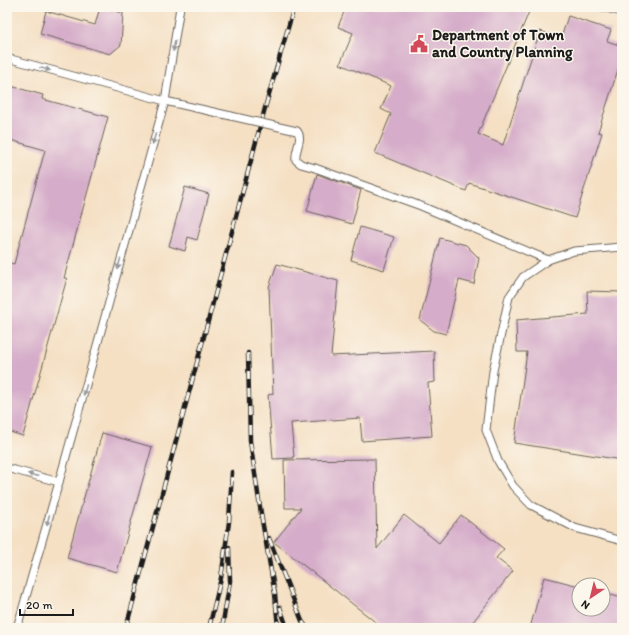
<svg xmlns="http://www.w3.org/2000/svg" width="629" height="635" font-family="Itim,sans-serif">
<rect width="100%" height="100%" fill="#fbf7ec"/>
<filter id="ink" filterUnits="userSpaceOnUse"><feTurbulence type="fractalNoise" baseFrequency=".025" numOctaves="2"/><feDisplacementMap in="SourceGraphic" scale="8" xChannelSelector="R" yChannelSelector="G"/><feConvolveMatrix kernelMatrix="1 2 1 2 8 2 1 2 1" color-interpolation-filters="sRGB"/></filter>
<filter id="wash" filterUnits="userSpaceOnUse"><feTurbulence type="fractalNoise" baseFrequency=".012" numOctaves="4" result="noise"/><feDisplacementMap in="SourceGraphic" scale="16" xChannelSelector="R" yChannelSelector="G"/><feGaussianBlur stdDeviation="0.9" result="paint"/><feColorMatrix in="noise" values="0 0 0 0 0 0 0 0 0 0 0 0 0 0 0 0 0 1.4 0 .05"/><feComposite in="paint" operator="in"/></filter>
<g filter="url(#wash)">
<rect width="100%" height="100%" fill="#f5e0c4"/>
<g id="blocks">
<g fill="#d5acc9">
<polygon points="100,7 123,13 121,45 110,54 40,34 46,11 95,25"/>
<polygon points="346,7 531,7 478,134 503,145 540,31 561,38 568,16 611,30 607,41 622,46 622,57 598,132 602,133 575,218 469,183 466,191 375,153 391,114 381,109 391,86 340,64 353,33 338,27"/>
<polygon points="7,85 43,95 42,99 108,117 64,278 67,278 23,436 7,431 7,262 14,264 45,150 7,139"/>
<polygon points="317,174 361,190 352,224 307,211"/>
<polygon points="185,187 209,194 197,240 188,237 185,251 169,246"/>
<polygon points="360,227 394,237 384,270 351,260"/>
<polygon points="440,238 466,245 479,258 474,284 459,280 446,334 434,331 420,320"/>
<polygon points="277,264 338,281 331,356 434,351 435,382 428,383 432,436 362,441 360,418 291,423 294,458 273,459 268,395 273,394 269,287"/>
<polygon points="587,291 622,292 622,460 514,443 527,352 517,352 516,320 588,314"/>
<polygon points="102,433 152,447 117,572 67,558"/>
<polygon points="375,459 377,549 404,515 439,543 461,515 504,549 496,558 513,571 468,628 383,628 274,542 301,508 285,508 284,460"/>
<polygon points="544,577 579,586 579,609 603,609 603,593 622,598 622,628 530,628"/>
</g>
</g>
</g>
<g filter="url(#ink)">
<use href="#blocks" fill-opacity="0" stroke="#686157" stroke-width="1"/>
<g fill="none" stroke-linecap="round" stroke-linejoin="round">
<g stroke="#686157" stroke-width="9">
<g id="lane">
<polyline points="602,7 622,12"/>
<polyline points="7,58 165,101 231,116"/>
<polyline points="315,168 421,206 548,260"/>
<polyline points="620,247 622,239"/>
<polyline points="622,247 574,251 548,260 523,277 509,297 493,371 486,430 498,461 513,486 531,505 575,528 622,541"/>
<polyline points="7,468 59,482"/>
<polyline points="17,628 59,482 165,101 180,7"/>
</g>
</g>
<use href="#lane" stroke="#fff" stroke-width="7"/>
<g stroke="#1c1c1c" stroke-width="4.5">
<g id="rail">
<polyline points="248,353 250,441 262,520 275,594 278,628"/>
<polyline points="269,538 302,621 307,628"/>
<polyline points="280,607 287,628"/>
<polyline points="126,628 265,108 294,7"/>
<polyline points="209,628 221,578 229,522 232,472"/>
<polyline points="222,628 230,581 229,547"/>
</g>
</g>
<use href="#rail" stroke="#fbf7ec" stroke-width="3" stroke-dasharray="9" stroke-linecap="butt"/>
<g stroke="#686157" stroke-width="9" stroke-linecap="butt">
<path id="lane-bridge" d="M231,116L297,131C304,139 294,150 296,160L301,164L315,168"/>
</g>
<use href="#lane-bridge" stroke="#fff" stroke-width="7"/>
</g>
<defs><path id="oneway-solid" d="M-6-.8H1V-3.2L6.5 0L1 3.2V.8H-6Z"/></defs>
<g fill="#999">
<use href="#oneway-solid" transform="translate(174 46) rotate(99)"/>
<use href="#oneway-solid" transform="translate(45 69) rotate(15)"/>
<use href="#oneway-solid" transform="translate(154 139) rotate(106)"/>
<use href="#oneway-solid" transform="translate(119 264) rotate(106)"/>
<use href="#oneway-solid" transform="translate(85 390) rotate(106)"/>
<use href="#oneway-solid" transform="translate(33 475) rotate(-165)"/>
<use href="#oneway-solid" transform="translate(48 520) rotate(106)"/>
</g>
</g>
<defs>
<g id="civic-bare" transform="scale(1.38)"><path d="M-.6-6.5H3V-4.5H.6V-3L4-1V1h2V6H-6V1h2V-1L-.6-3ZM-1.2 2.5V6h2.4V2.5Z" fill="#d1495b" stroke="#fbf7ec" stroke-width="2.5" paint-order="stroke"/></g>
</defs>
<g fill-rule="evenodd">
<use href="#civic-bare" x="419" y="44"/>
</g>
<g text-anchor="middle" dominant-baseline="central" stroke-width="3" stroke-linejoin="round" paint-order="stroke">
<g font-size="15" font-weight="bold" fill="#1c1c1c" stroke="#fbf7ec" text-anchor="start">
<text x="432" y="35">Department of Town<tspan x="432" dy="17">and Country Planning</tspan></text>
</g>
</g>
<rect width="629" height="635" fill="none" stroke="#fbf7ec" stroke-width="24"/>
<g transform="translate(591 597) rotate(215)"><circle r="19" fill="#fbf7ec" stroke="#a29f99"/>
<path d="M0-3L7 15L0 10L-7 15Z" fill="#d1495b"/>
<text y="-6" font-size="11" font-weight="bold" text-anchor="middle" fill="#1c1c1c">N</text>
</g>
<path d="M20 609v6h53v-6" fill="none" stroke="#1c1c1c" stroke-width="2"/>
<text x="26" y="609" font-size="12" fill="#1c1c1c" stroke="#fbf7ec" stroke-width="3" paint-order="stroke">20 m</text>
</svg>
